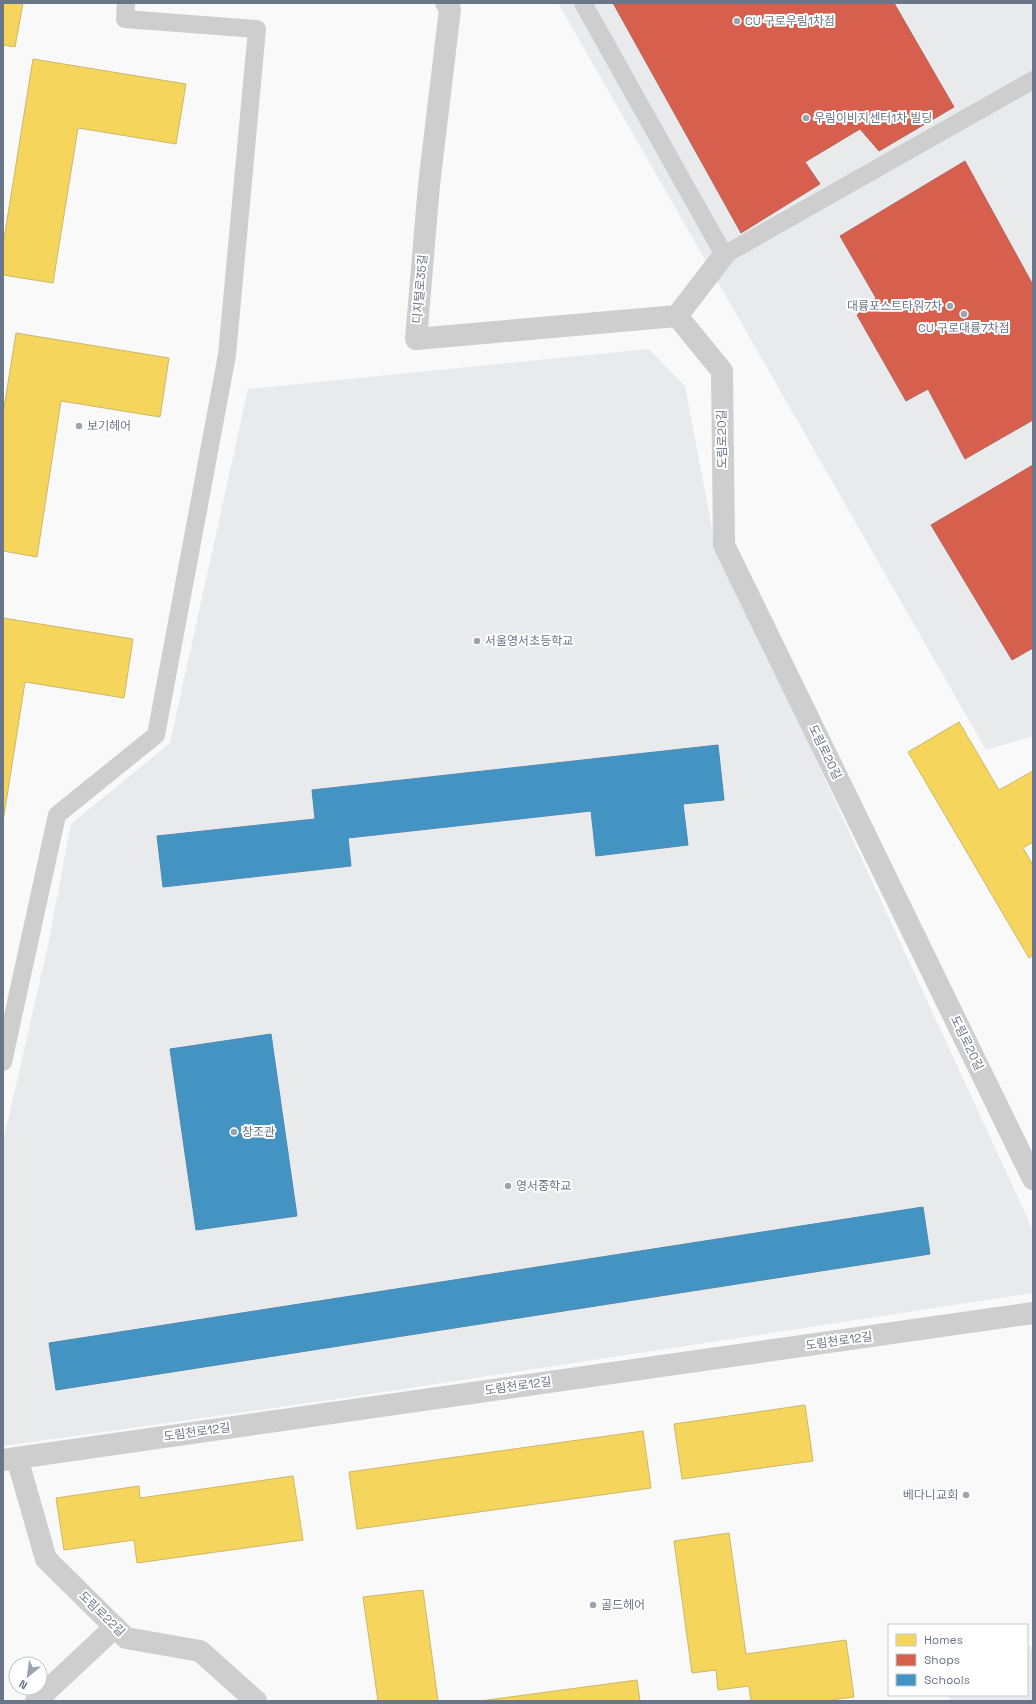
<svg xmlns="http://www.w3.org/2000/svg" width="1036" height="1704" font-family="'Space Grotesk','Noto Sans KR',sans-serif">
<rect width="100%" height="100%" fill="#f9f9f9"/>
<g fill="#e9eaeb">
<polygon points="558,3 1033,3 1033,736 986,750"/>
<polygon points="649,349 685,386 714,539 1033,1230 1033,1293 337,1399 3,1446 3,1142 47,950 71,824 170,743 248,389"/>
<polygon points="1027,1646 1031,1646 1033,1658 1033,1701 950,1701 949,1695 1027,1695"/>
</g>
<g fill="#f6d55c" stroke="#ccb869">
<polygon points="3,3 23,3 15,47 3,45"/>
<polygon points="33,59 186,84 176,144 78,128 53,283 3,275 3,245"/>
<polygon points="16,333 169,358 160,417 61,401 37,557 3,551 3,414"/>
<polygon points="3,618 133,639 124,698 25,682 3,822"/>
<polygon points="959,722 999,790 1033,771 1033,842 1023,848 1033,865 1033,955 1029,958 908,752"/>
<polygon points="805,1405 813,1461 682,1479 674,1424"/>
<polygon points="643,1431 651,1488 357,1529 349,1472"/>
<polygon points="293,1476 303,1540 137,1563 134,1540 64,1550 56,1498 139,1486 140,1498"/>
<polygon points="729,1533 746,1654 846,1640 854,1697 824,1701 751,1701 749,1686 718,1690 716,1670 692,1673 674,1541"/>
<polygon points="423,1590 438,1701 378,1701 363,1597"/>
<polygon points="637,1680 640,1701 480,1701"/>
</g>
<g fill="#d6604d" stroke="#b5665f">
<polygon points="613,3 894,3 954,107 879,151 860,129 805,162 820,184 741,233"/>
<polygon points="965,161 1033,285 1033,420 965,459 928,389 906,401 857,315 876,298 840,236"/>
<polygon points="1033,465 1033,648 1012,660 931,525"/>
</g>
<g fill="#4393c3" stroke="#4e8ab1">
<polygon points="718,745 724,800 683,804 688,845 596,856 591,811 348,838 351,866 163,887 157,836 315,819 312,790"/>
<polygon points="271,1034 297,1216 196,1230 170,1049"/>
<polygon points="923,1207 930,1254 56,1390 49,1343"/>
</g>
<g fill="none" stroke-linecap="round" stroke-linejoin="round">
<g stroke="#cececf" stroke-width="18">
<polyline points="583,3 724,255 1033,80"/>
<polyline points="3,1062 57,815 156,735 227,355 257,29 125,19 126,3"/>
</g>
<g stroke="#cececf" stroke-width="22">
<polyline points="446,3 450,9 429,185 416,339 677,316"/>
<polyline points="677,316 722,371 724,545 1033,1179"/>
<polyline points="677,316 724,255"/>
<polyline points="17,1458 46,1559 126,1638 200,1651 256,1701"/>
<polyline points="3,1460 1033,1313"/>
<polyline points="36,1701 115,1627"/>
</g>
</g>
<g fill="#9ba3b0" stroke="#fff" stroke-width="1.5">
<circle cx="737" cy="21" r="4"/>
<circle cx="806" cy="118" r="4"/>
<circle cx="950" cy="306" r="4"/>
<circle cx="964" cy="314" r="4"/>
<circle cx="79" cy="426" r="4"/>
<circle cx="477" cy="641" r="4"/>
<circle cx="234" cy="1132" r="4"/>
<circle cx="508" cy="1186" r="4"/>
<circle cx="966" cy="1495" r="4"/>
<circle cx="593" cy="1605" r="4"/>
</g>
<g text-anchor="middle" dominant-baseline="central" stroke-width="4" stroke-linejoin="round" paint-order="stroke">
<g font-size="12" fill="#697588" stroke="#fff" text-anchor="start">
<text x="745" y="21">CU 구로우림1차점</text>
<text x="814" y="118">우림이비지센터1차 빌딩</text>
<text x="942" y="306" text-anchor="end">대륭포스트타워7차</text>
<text x="964" y="328" text-anchor="middle">CU 구로대륭7차점</text>
<text x="87" y="426">보기헤어</text>
<text x="485" y="641">서울영서초등학교</text>
<text x="242" y="1132">창조관</text>
<text x="516" y="1186">영서중학교</text>
<text x="958" y="1495" text-anchor="end">베다니교회</text>
<text x="601" y="1605">골드헤어</text>
</g>
<g font-size="12" fill="#697588" stroke="#fff">
<text transform="translate(420 289) rotate(-85)">디지털로35길</text>
<text transform="translate(722 439) rotate(-91)">도림로20길</text>
<text transform="translate(825 752) rotate(64)">도림로20길</text>
<text transform="translate(967 1043) rotate(64)">도림로20길</text>
<text transform="translate(839 1341) rotate(-8)">도림천로12길</text>
<text transform="translate(518 1386) rotate(-8)">도림천로12길</text>
<text transform="translate(197 1432) rotate(-8)">도림천로12길</text>
<text transform="translate(102 1614) rotate(44)">도림로22길</text>
</g>
</g>
<rect width="1036" height="1704" fill="none" stroke="#697588" stroke-width="8"/>
<rect x="888" y="1624" width="140" height="72" fill="#ffffff" stroke="#c3c8cf"/>
<rect x="896" y="1634" width="20" height="12" fill="#f6d55c" stroke="#c3c8cf"/>
<text x="924" y="1644" font-size="12" fill="#697588">Homes</text>
<rect x="896" y="1654" width="20" height="12" fill="#d6604d" stroke="#c3c8cf"/>
<text x="924" y="1664" font-size="12" fill="#697588">Shops</text>
<rect x="896" y="1674" width="20" height="12" fill="#4393c3" stroke="#c3c8cf"/>
<text x="924" y="1684" font-size="12" fill="#697588">Schools</text>
<g transform="translate(28 1676) rotate(209)"><circle r="19" fill="#ffffff" stroke="#c3c8cf"/>
<path d="M0-3L7 15L0 10L-7 15Z" fill="#9ba3b0"/>
<text y="-6" font-size="11" font-weight="bold" text-anchor="middle" fill="#697588">N</text>
</g>
</svg>
